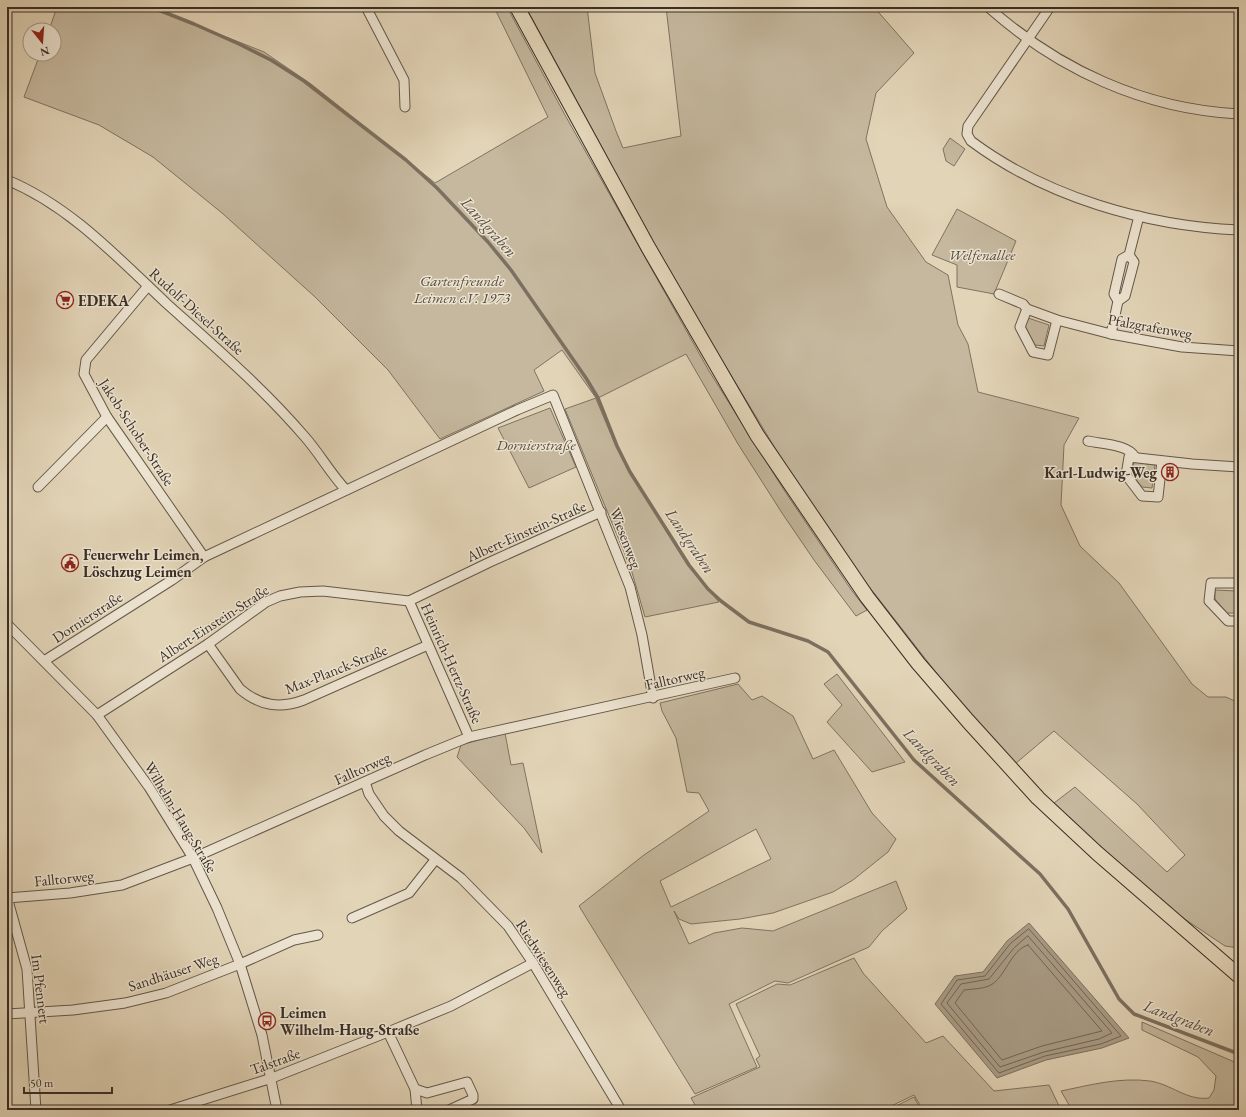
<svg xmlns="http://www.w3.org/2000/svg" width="1246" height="1117" font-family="'EB Garamond',serif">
<rect width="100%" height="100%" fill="#e2d4b7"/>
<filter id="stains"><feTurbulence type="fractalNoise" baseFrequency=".005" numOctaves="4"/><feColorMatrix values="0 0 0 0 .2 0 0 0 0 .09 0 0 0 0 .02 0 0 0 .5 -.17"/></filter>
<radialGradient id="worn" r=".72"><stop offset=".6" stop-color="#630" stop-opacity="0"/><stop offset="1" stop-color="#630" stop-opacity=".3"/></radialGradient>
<g fill="#c5b89e" stroke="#7f7362" fill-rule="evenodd">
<polygon points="57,7 151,7 264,52 311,84 435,183 548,117 494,7 507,7 565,115 709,371 784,490 852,591 867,610 856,616 814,560 782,513 738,444 686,354 596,399 616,446 629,472 688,566 719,602 645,617 631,569 565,409 596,398 562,350 534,370 544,391 440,439 388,370 314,296 222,213 153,157 99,125 24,97 40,54 54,54 54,30 49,30"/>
<polygon points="526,7 587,7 595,73 616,131 623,148 681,136 666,7 874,7 914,53 876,93 866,139 887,207 926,262 948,275 958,325 968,344 978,392 1079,418 1064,445 1061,505 1080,546 1119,583 1192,684 1208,697 1226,697 1239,703 1239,948 1225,946 1177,914 1085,834 1054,803 1075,787 1167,872 1185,855 1137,804 1054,731 1015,764 956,698 846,557 775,448 677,286"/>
<polygon points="950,138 965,149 954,166 946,161 943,149"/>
<polygon points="957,209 1016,241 994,294 957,287 957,265 932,255"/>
<polygon points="1028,318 1049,325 1044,346 1035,345 1025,326"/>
<polygon points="550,408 576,467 529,488 498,428"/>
<polygon points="1134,462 1155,465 1152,488 1142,487 1131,473"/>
<polygon points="1215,590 1237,591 1236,613 1227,613 1215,599"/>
<polygon points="837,674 905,762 872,772 827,722 842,705 824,684"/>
<path d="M738,684L752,700L762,696L793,716L813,759L834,750L872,813L896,839L888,852L853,880L833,892L773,913L740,919L691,924L679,919L674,911L689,944L714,933L742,928L773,931L896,881L907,909L882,931L869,947L788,983L775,981L729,1004L757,1067L695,1094L579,906L644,855L709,811L699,793L687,792L676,738L662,711L660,703ZM756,829L771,859L671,907L660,881Z"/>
<polygon points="505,733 511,765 523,763 542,853 524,828 457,757 461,745"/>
<polygon points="854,958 863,973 926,1043 943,1036 994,1091 1049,1085 1061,1110 923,1110 914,1095 883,1110 698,1110 691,1098 760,1067 756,1059 760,1056 736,1004 777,984 790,985"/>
<path d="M1142,1022L1239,1064V1110H1072L1061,1091C1090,1085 1120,1077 1150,1081C1171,1084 1187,1101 1209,1098L1214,1090L1216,1076L1198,1057L1142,1030Z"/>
<polygon points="914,1097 921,1110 888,1110"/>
</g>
<polygon fill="#a99c86" stroke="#7c7060" points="1029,923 1129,1038 1102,1048 1046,1060 997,1078 935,1004 955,976 983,972 1007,941"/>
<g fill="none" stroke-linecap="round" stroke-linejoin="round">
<g stroke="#716556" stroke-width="1">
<polygon points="1029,929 1121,1036 1101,1044 1045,1056 999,1073 941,1004 957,980 985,976 1010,944"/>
<polygon points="1028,936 1112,1033 1099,1039 1044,1052 1000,1067 947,1003 961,984 989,979 1014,948"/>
<path d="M1028,945L1102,1031L1042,1046L1002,1060L955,1003L964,990C972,989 982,989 989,986C1006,978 1010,950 1028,945Z"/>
</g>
<polyline stroke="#7c7060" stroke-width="3.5" points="151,7 194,24 239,44 271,60 304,81 406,160 437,188 488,242 511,270 586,378 598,398 617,446 630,472 689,565 708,589 721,601 749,622 808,641 828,652 914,760 1040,874 1068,909 1119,999 1134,1014 1239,1054"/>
<g stroke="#63584a" stroke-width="11">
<g id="street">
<polyline points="366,7 404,80 405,107"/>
<path d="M988,7C1059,70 1144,109 1239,114"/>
<path d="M1050,7L968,126L967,134L971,141C1046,197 1146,226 1239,230"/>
<path d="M7,180C70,206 117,257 166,303C214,346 263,388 305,437C320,454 330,473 346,490"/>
<polyline points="148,286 86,360 84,374 107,417 204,557"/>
<polyline points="999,294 1023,304 1027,309 1057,320 1111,334 1182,347 1239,351"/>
<polyline points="1118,301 1125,296 1134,262 1129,255"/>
<polyline points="1027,309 1020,327 1033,352 1048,355 1057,320"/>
<polyline points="1111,334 1118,301 1114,294 1122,259 1129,255 1139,216"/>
<path d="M1088,441C1101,444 1128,444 1135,457"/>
<polyline points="1162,461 1158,497 1142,496 1126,475 1129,457 1192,464 1239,467"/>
<polyline points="38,487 107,417"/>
<polyline points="1239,583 1211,583 1209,601 1228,621 1239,621"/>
<polyline points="409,601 469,737"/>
<polyline points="7,624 97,715 149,787 193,858 217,908 240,964 262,1035 277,1110"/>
<path d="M208,644L240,689C260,706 280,709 304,700L428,645"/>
<polyline points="44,661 172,580 204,557 517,410 553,395 630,587 642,635 653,698"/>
<polyline points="97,715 208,644 266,602 280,596 300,592 323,591 409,601 490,562 601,512"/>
<polyline points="365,782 369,794 384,816 399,831 461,878 508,926 533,963 621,1110"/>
<polyline points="7,897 27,969 36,1110"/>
<polyline points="7,898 70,893 122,885 193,858 425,755 469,737 735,678"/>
<polyline points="352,918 409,893 435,860"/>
<polyline points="7,1014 73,1010 125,1003 166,993 240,964 294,940 318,935"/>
<polyline points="388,1032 415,1089 417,1110"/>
<polyline points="415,1089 427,1093 467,1082 473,1095 473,1099 449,1110"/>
<polyline points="170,1110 272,1078 388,1032 451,1006 533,963"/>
</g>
</g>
<g stroke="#392e26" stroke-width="16">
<polyline id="primary" points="517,7 648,247 757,435 867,597 918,663 968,721 1038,798 1097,853 1239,976"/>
</g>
<use href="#street" stroke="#ece3d0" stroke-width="9"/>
<use href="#primary" stroke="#e2d4b7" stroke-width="14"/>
</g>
<defs>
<g id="supermarket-ring" transform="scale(0.9)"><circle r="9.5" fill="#ece3d0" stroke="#8f2418" stroke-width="1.5"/><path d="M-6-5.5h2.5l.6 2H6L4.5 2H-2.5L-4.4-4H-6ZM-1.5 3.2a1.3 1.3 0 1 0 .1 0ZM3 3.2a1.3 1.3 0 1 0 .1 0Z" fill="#8f2418"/></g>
<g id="building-ring" transform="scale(0.9)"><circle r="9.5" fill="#ece3d0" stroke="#8f2418" stroke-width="1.5"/><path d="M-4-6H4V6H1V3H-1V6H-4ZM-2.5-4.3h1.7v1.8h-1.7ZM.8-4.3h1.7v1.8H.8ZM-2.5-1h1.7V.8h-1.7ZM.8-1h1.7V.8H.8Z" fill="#8f2418"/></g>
<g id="civic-ring" transform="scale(0.9)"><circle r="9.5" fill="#ece3d0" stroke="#8f2418" stroke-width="1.5"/><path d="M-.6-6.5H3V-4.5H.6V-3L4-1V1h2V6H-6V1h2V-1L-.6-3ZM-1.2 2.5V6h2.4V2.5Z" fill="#8f2418"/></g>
<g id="bus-ring" transform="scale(0.9)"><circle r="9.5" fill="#ece3d0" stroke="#8f2418" stroke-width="1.5"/><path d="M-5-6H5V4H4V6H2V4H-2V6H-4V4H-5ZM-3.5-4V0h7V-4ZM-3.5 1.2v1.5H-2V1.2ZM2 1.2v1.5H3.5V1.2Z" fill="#8f2418"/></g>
</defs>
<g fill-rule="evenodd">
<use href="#supermarket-ring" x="65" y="300"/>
<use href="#building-ring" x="1170" y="472"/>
<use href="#civic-ring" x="70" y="563"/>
<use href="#bus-ring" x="267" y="1021"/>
</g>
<g text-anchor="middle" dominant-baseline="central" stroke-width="3" stroke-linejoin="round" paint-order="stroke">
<g font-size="15" font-style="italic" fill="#554a3e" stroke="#ece3d0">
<text x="982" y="254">Welfenallee</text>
<text x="462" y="280">Gartenfreunde<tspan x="462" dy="17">Leimen e.V. 1973</tspan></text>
<text x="536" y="444">Dornierstraße</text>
</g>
<g font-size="15" font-weight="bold" fill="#392e26" stroke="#ece3d0" text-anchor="start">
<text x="78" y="300">EDEKA</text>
<text x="1157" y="472" text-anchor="end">Karl-Ludwig-Weg</text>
<text x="83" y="554">Feuerwehr Leimen,<tspan x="83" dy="17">Löschzug Leimen</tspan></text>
<text x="280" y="1012">Leimen<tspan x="280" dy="17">Wilhelm-Haug-Straße</tspan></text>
</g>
<g font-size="15" fill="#392e26" stroke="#ece3d0">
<text transform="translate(197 311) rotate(42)">Rudolf-Diesel-Straße</text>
<text transform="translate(1150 326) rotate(10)">Pfalzgrafenweg</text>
<text transform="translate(137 432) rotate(57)">Jakob-Schober-Straße</text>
<text transform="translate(526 531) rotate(-24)">Albert-Einstein-Straße</text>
<text transform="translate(626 538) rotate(69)">Wiesenweg</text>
<text transform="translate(87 617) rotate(-33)">Dornierstraße</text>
<text transform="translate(213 623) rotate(-33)">Albert-Einstein-Straße</text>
<text transform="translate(452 663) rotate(66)">Heinrich-Hertz-Straße</text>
<text transform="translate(336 669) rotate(-22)">Max-Planck-Straße</text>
<text transform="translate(675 678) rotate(-13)">Falltorweg</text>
<text transform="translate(362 768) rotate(-24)">Falltorweg</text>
<text transform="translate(181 817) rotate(59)">Wilhelm-Haug-Straße</text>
<text transform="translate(64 878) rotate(-6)">Falltorweg</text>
<text transform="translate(544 958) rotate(57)">Riedwiesenweg</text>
<text transform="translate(173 972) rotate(-18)">Sandhäuser Weg</text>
<text transform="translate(41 989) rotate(83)">Im Pfennert</text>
<text transform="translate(275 1061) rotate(-20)">Talstraße</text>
</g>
<g font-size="16" font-style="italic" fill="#554a3e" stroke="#ece3d0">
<text transform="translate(489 227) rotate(48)">Landgraben</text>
<text transform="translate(690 541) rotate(56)">Landgraben</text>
<text transform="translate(932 757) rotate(46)">Landgraben</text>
<text transform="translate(1179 1018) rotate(21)">Landgraben</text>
</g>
</g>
<rect width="1246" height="1117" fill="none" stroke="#e2d4b7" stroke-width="24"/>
<rect x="8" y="8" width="1230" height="1101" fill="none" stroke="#392e26" stroke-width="2"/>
<rect x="12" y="12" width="1222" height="1093" fill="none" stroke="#392e26"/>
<g transform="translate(42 42) rotate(163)"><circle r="19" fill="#ece3d0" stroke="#a49b8c"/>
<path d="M0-3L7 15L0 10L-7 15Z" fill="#8f2418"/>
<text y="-6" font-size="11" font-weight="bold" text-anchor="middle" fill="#392e26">N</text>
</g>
<path d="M24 1087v6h88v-6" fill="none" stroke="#392e26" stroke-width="2"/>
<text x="30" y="1087" font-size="12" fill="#392e26" stroke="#ece3d0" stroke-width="3" paint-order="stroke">50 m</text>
<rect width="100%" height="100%" filter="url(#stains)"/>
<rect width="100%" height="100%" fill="url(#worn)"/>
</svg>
